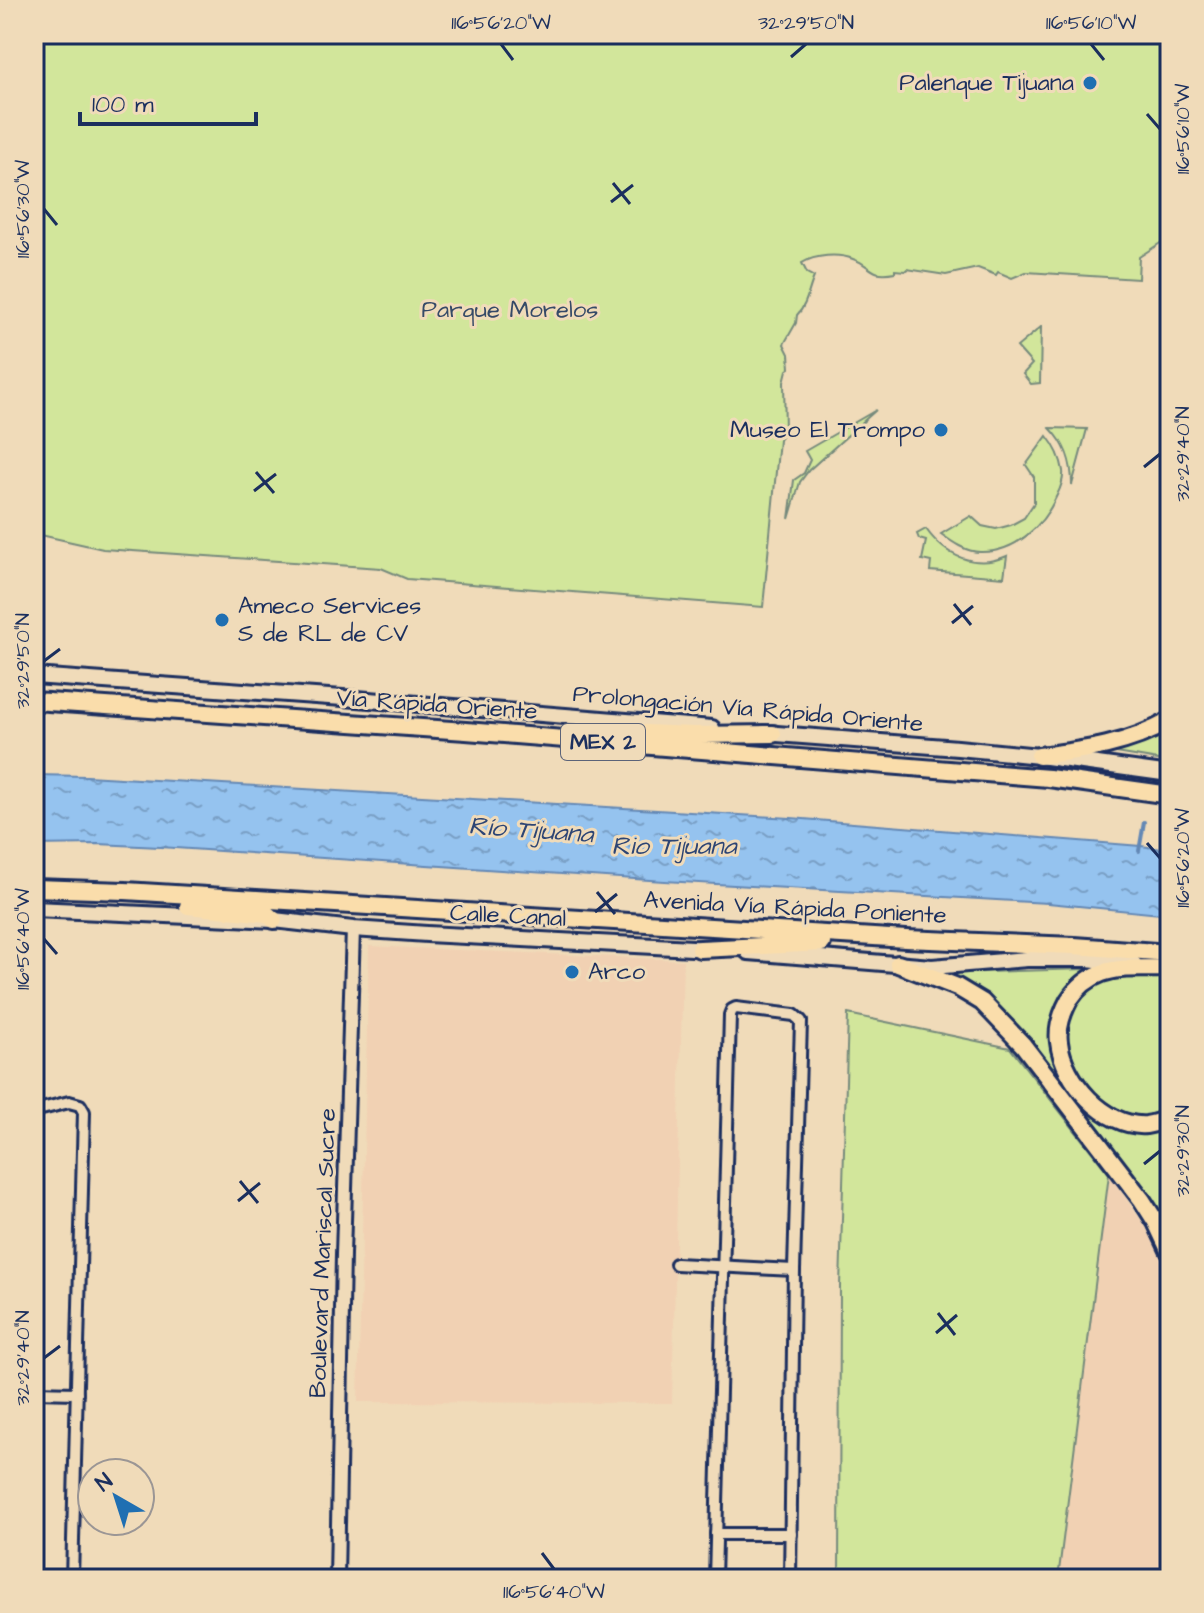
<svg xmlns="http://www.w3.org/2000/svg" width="1204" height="1613" font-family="'Architects Daughter',sans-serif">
<defs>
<pattern id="water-ripples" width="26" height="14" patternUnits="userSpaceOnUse" patternTransform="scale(2)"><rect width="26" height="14" fill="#95c3ef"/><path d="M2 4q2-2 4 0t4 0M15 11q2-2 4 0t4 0" fill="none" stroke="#799fc5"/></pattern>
</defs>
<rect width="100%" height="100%" fill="#f0dbb9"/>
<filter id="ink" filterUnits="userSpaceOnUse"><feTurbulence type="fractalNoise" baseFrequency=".0125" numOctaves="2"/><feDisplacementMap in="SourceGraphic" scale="16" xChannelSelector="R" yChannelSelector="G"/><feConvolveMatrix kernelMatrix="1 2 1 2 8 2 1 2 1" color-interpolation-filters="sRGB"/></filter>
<g filter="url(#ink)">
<g fill="#f1d1b3">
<polygon points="369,946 683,960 672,1403 358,1402"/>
<polygon points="1109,1174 1143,1223 1166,1264 1170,1279 1170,1579 1058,1579"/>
</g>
<g fill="#d2e69b" stroke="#768a7c" stroke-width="2">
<path d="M34,34H1170V191L1165,240L1139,257L1138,279L1026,272L1012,278L998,272L996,275L978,268L946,275L907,269L905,271L895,270V272C868,277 873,265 853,259C838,253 815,255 802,263L807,273L814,277C808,291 807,305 797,315L796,323L784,344L789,354L790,368L787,370L784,382L785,431L779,440L763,607L407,579L381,568L103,549L36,534L34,466Z"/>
<polygon points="1041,327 1040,383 1031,384 1023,374 1032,364 1017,347"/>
<polygon points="876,410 809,470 800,482 789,519 794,480 804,473 810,460 805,451"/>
<path d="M1050,428L1087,429L1072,485C1072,462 1066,444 1050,428Z"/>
<path d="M1047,436C1055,446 1061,458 1063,471C1064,480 1061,487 1057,495C1044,525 1016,553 980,552C966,552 952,542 941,534L971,516L982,526L996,529L1011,525L1024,518L1034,503V477L1026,465Z"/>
<path d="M926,529C945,556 975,570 1007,556L1004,577L930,571L931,562L922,560L926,541L919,539L917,534Z"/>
<polygon points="1170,729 1170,762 1117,753 1165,732"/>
<polygon points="1088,969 1170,979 1170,1234 1135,1177 1030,1040 985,996 951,973"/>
<polygon points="848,1014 1010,1048 1109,1174 1058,1579 839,1579 840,1287"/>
</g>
<polygon fill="url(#water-ripples)" stroke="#6488b5" stroke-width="2" points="34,775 87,776 791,818 1141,846 1170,850 1170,915 1048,903 664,881 160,847 98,844 34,845"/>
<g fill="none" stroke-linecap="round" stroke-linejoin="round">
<polyline stroke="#6488b5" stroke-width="4" points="1139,851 1144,822"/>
<g stroke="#1b2f5e" stroke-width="16">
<g id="minor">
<polyline points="34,1111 69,1102 80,1105 84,1112 72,1579"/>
<polyline points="676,1264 794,1270"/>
<polyline points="34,1392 77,1393"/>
<polyline points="716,1534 791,1534"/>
<polyline points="715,1579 730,1015 732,1010 736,1008 794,1015 801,1021 794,1270 790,1579"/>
</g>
</g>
<g stroke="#1b2f5e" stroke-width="18">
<polyline id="tertiary" points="337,1579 343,1254 353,929"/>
</g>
<g stroke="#1b2f5e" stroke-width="20">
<g id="secondary">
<polyline points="34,676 357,699 712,728"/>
<polyline points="764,733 958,748 1039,756 1170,774"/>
<polyline points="34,909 274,920 353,929 427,934 711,949"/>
<polyline points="748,952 932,967 1027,959 1087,959 1134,964"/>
</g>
</g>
<g stroke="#1b2f5e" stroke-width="22">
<g id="primary">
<path d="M1039,756C1087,750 1127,745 1170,721"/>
<polyline points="898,964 957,987 982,1002 1023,1045 1142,1200 1156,1222 1170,1252"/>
<path d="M1163,968C1143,969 1121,966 1102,973C1088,978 1077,988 1069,1000C1062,1013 1057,1028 1059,1042C1063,1080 1105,1128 1146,1125C1155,1124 1162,1121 1170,1118"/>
</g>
</g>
<g stroke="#1b2f5e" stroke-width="22">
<g id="trunk">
<polyline points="34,701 466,731 986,773 1049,778 1170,795"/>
<polyline points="599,731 693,735 773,734"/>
<polyline points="34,888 125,891 906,939 1074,946 1170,953"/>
<polyline points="188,906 258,913 267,914 274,920"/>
<polyline points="700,949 822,943"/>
</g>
</g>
<use href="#minor" stroke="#f0dbb9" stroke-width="10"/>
<use href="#tertiary" stroke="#f0dbb9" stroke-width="12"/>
<use href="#secondary" stroke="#f0dbb9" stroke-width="14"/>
<use href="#primary" stroke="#faddab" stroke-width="16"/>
<use href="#trunk" stroke="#faddab" stroke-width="16"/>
</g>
</g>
<path fill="none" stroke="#1b2f5e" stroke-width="3" d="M501,44L513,60M1091,44L1104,60M791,57L806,44M1147,114L1160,129M613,183L630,204M611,202L633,185M44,209L57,225M1144,467L1160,454M256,472L274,493M254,491L276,474M954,604L971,625M952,623L973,606M44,661L60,649M1147,843L1160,858M597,892L615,914M595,912L617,894M44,939L57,954M1144,1164L1160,1151M240,1181L258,1203M238,1201L260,1183M938,1313L955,1335M936,1333L957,1315M44,1358L60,1346M542,1553L554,1569"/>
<g fill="#1f6fb2" stroke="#f0dbb9" stroke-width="3">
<circle cx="1090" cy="83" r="8"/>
<circle cx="941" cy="430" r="8"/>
<circle cx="222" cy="620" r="8"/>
<circle cx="572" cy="972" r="8"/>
</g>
<g text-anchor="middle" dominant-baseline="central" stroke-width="6" stroke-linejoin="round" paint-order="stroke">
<rect fill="#f0dbb9" stroke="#5b6379" stroke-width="2" x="561" y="724" width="84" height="36" rx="6"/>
<g font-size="22" font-weight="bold" fill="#1b2f5e">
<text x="603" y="742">MEX 2</text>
</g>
<g font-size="24" fill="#1b2f5e" stroke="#f0dbb9" text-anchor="end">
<text x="1074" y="83">Palenque Tijuana</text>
<text x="925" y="430">Museo El Trompo</text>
<text x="238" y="606" text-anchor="start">Ameco Services<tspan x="238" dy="28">S de RL de CV</tspan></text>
<text x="588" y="972" text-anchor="start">Arco</text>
</g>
<g font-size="24" fill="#364a67" stroke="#f0dbb9">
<text x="510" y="310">Parque Morelos</text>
</g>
<g font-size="24" fill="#1b2f5e" stroke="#f0dbb9">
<text transform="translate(437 705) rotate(4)">Vía Rápida Oriente</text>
<text transform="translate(748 709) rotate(5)">Prolongación Vía Rápida Oriente</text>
<text transform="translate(795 908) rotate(3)">Avenida Vía Rápida Poniente</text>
<text transform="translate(508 916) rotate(3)">Calle Canal</text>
<text transform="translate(323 1253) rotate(-88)">Boulevard Mariscal Sucre</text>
</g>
<g font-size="26" font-style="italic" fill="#2d4574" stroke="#f0dbb9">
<text transform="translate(531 830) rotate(4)">Río Tijuana</text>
<text x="674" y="846">Rio Tijuana</text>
</g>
</g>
<rect width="1204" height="1613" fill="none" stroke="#f0dbb9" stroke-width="88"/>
<g transform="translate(116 1497) rotate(321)"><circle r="38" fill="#f0dbb9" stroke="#9b9695" stroke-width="2"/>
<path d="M0-6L14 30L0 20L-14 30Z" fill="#1f6fb2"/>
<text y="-12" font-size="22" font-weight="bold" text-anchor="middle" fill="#1b2f5e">N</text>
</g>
<path d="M80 112v12h176v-12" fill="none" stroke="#1b2f5e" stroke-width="4"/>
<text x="92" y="112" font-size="24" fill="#1b2f5e" stroke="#f0dbb9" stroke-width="6" paint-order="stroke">100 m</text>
<rect x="44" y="44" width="1116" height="1525" fill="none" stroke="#1b2f5e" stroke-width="3"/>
<g font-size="20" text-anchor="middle" fill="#1b2f5e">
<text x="501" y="29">116°56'20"W</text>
<text x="806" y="29">32°29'50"N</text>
<text x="1091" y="29">116°56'10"W</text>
<text transform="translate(1182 129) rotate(-90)" y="7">116°56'10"W</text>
<text transform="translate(22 209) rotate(-90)" y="7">116°56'30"W</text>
<text transform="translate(1182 454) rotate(-90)" y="7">32°29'40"N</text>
<text transform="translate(22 661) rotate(-90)" y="7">32°29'50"N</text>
<text transform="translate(1182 858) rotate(-90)" y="7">116°56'20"W</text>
<text transform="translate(22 939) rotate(-90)" y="7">116°56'40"W</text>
<text transform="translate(1182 1151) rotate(-90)" y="7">32°29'30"N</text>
<text transform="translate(22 1358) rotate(-90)" y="7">32°29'40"N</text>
<text x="554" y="1598">116°56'40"W</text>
</g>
</svg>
